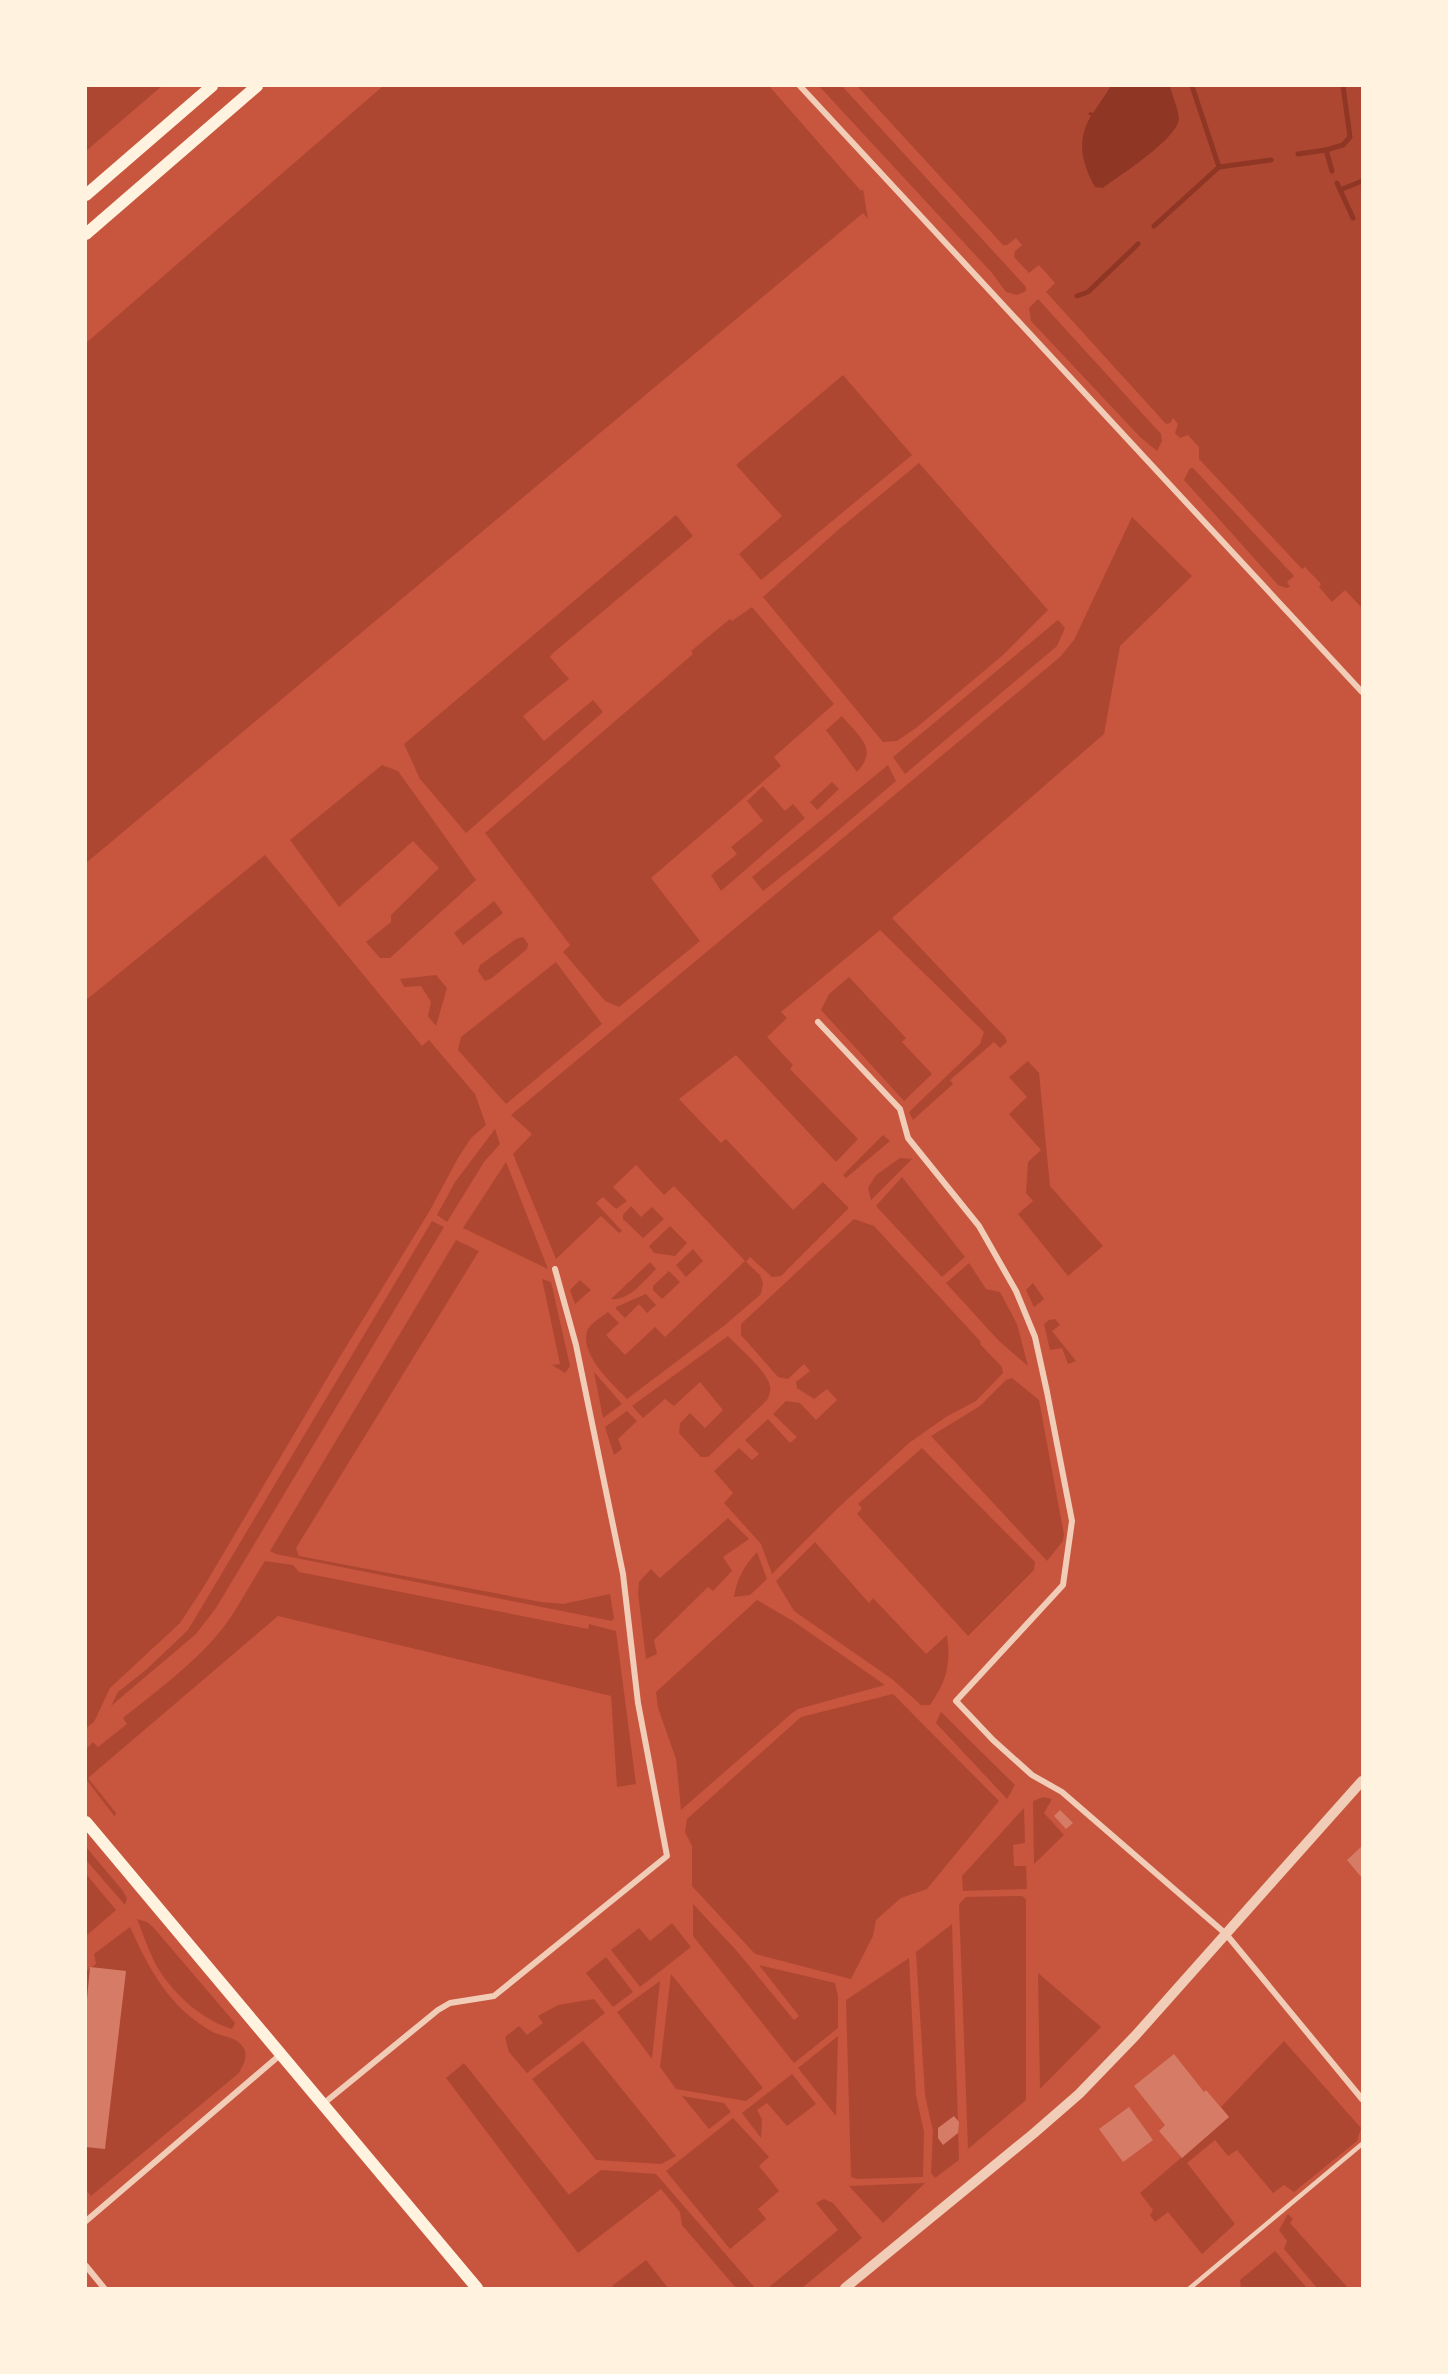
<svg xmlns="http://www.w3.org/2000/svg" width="1448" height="2374" font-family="'Public Sans',sans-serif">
<rect width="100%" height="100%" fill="#c8553d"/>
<g fill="#ae4732">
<polygon points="86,86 162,86 86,151"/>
<polygon points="383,86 769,86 861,191 863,189 868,219 863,213 86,863 86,343"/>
<polygon points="819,86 842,86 1026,287 1026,291 1017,295 1006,292 992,273"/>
<polygon points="857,86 1362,86 1362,608 1345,590 1332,602 1319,587 1321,584 1305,567 1302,569 1199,459 1199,447 1188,435 1180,438 1175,433 1178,424 1173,418 1170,423 1166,424 1046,292 1055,283 1039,265 1029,273 1014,257 1015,251 1022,245 1016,238 1007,245 1003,245"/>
<polygon points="1038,299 1161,434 1162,441 1157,451 1140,437 1031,321 1029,308"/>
<polygon points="843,375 912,455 761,580 739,554 782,516 736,465"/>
<polygon points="919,463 1048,610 1003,655 916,728 897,741 883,742 763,597 838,530"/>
<polygon points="1190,468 1193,468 1294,576 1287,582 1290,587 1286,588 1278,585 1184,480"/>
<polygon points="676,515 693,536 553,653 550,657 569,679 523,716 544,741 593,700 603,712 466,833 420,779 404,744"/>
<path d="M1132,517L1192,576L1120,646L1104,734L892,918L1005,1037L1007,1042L1000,1048L994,1042L950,1080L953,1084L913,1120L909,1112L980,1044L984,1032L880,930L781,1012L787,1018L767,1037L793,1065L790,1069L858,1139L836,1162L736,1055L679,1099L721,1143L726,1139L793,1210L823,1182L849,1208L781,1276L772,1277L750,1257L746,1262L760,1275L763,1283L761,1294L725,1325L627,1399C612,1384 580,1355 587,1331C589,1324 602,1317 608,1312L619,1323L606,1335L625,1355L655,1327L665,1337L745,1261L674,1186L664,1195L636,1165L613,1187L627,1201L616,1209L603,1197L596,1203L622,1231L619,1233L601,1216L556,1259L513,1154L532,1134L511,1115L1060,657L1074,640Z"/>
<polygon points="752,607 834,704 774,757 781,766 651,878 700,941 619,1007 605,1001 563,952 570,945 485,833 693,654 691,651 730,619 732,621"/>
<polygon points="1058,620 1065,628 1057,646 905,774 893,757"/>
<path d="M842,716C859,737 879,748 857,772L826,730Z"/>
<polygon points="382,765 398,771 476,880 390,958 380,958 366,942 391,922 391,915 439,868 413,841 339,907 290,840"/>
<polygon points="888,765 896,781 815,850 763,891 752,877"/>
<polygon points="832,782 839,789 817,810 810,802"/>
<polygon points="763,786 785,811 793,804 805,818 721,891 711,875 737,854 731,847 763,821 747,801"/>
<polygon points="265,855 422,1046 429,1040 475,1094 486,1125 471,1138 458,1158 429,1212 338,1360 203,1588 180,1623 110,1688 94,1722 86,1728 86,1000"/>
<polygon points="494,901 503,913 463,945 454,933"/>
<polygon points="523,937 528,944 527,949 492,978 485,981 478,971 480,965 516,939"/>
<polygon points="556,962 602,1024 506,1104 458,1050 461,1037"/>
<polygon points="436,975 447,988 436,1026 428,1016 431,1002 421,986 404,987 400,979"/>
<polygon points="849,977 906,1038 902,1042 932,1074 904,1101 821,1010 829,994"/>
<polygon points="1028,1061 1039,1073 1050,1186 1103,1246 1068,1276 1018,1214 1033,1201 1026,1193 1028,1162 1041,1150 1009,1114 1027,1097 1009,1077"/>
<polygon points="495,1129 500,1144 484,1162 447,1222 437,1215 455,1182"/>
<polygon points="883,1135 890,1141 846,1178 843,1175"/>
<polygon points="900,1158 912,1159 871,1200 868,1188 876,1175"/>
<polygon points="506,1162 548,1269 463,1228"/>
<polygon points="902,1177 965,1257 942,1277 876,1206"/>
<polygon points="631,1206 641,1217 652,1207 664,1219 643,1238 623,1219 623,1215"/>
<polygon points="854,1219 874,1226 981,1342 980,1344 1002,1367 1003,1373 976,1401 946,1417 909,1443 839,1507 772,1574 761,1544 724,1503 733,1493 714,1471 739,1448 752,1460 759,1454 745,1440 768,1419 790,1443 797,1437 773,1414 786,1401 800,1403 816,1420 837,1400 827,1389 814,1399 797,1388 796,1382 810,1371 804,1364 788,1379 778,1377 741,1335 741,1324"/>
<polygon points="432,1221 444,1227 216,1608 196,1634 111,1706 118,1692 147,1669 188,1630"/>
<polygon points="670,1226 687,1243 675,1256 654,1253 649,1246"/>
<polygon points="456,1240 479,1251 296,1548 299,1556 541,1602 563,1604 610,1594 614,1618 612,1621 276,1554 270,1551"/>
<polygon points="693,1249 703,1261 686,1277 676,1265"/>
<path d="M650,1262L656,1269C644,1281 629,1301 611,1299Z"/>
<polygon points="969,1263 986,1289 1000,1292 1017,1324 1028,1366 999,1341 946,1283"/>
<polygon points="669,1271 680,1282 662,1299 653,1290 653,1286"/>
<polygon points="542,1279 551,1282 570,1366 565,1373 552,1365 560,1364"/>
<polygon points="580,1280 591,1290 575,1304 570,1290"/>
<polygon points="1033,1283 1044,1299 1034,1307 1026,1290"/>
<polygon points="646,1294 656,1305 647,1313 639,1304 625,1318 616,1309 616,1307"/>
<polygon points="1055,1319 1060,1325 1052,1331 1076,1361 1068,1364 1062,1348 1050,1350 1044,1324 1049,1320"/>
<path d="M728,1336C739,1348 767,1371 770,1386C771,1391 769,1396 767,1400L708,1457H701L679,1433L680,1423L690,1413L705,1428L723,1410L700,1382L674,1406L665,1399L643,1418L632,1406Z"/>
<polygon points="594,1372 622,1404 603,1418"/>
<polygon points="1012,1378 1039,1400 1064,1535 1063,1541 1047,1561 931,1436 980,1406 1006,1380"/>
<polygon points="627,1411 637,1421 618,1439 622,1449 614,1455 605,1427"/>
<polygon points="922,1448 1035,1562 1034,1570 968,1636 857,1514 862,1508 858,1504"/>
<polygon points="728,1518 749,1539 723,1557 732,1571 713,1591 708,1587 654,1640 657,1654 646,1659 638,1593 639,1582 651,1569 660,1578"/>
<path d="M815,1542L869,1603L873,1598L926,1654L947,1635C951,1664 947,1681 930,1705H921L892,1679L794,1611L776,1581Z"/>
<path d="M757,1552L767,1579L750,1595L734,1597C737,1578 744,1566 757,1552Z"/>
<path d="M265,1561L293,1565L299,1572L588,1629L589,1624L616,1631L636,1784L617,1787L611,1696L278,1616L88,1778L116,1813L115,1817L86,1779V1749L93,1742L98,1747L127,1724L123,1718C159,1689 198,1661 226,1624C240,1604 252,1581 265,1561Z"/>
<polygon points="757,1600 793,1621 885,1685 798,1709 791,1714 681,1810 676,1759 658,1708 656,1692"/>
<polygon points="893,1694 999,1801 927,1889 901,1898 876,1920 873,1936 851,1979 755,1954 692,1886 692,1846 685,1832 687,1819 801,1717"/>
<polygon points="941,1712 1015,1785 1007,1799 936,1723"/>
<polygon points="1043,1797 1052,1799 1044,1813 1064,1835 1034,1864 1033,1801"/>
<polygon points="1024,1808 1025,1843 1013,1845 1014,1866 1026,1866 1027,1889 963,1891 962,1876"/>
<polygon points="86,1847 123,1891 127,1898 125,1905 86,1860"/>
<polygon points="86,1874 116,1910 86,1936"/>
<polygon points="1022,1896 1026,1899 1026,2100 968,2149 959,1904 966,1897"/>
<polygon points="693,1904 736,1950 794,2020 799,2016 759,1965 835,1983 838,1996 838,2028 794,2063 693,1936"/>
<path d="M137,1919L147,1922L153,1927L235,2023L232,2029C201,2020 170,1991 155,1963C148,1949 143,1934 137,1919Z"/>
<polygon points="672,1923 691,1947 640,1987 611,1950 639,1928 650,1941"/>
<polygon points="952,1924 959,2160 935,2178 931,2173 933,2131 925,2095 916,1952"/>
<path d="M130,1927C149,1969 169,2007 211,2031C221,2037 236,2036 243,2047C249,2056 243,2065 239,2073L91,2196L86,2190V1971L96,1964L94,1954Z"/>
<polygon points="606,1957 633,1992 613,2007 586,1973"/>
<polygon points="909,1958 916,2095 924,2132 923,2177 857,2179 851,2177 846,2000"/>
<polygon points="1038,1973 1101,2027 1040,2089"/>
<polygon points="671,1974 763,2088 746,2101 676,2089 660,2067"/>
<polygon points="660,1981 652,2059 617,2012"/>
<polygon points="594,1999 605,2013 527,2073 509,2052 505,2037 519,2026 527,2035 543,2023 538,2016 558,2005"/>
<polygon points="838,2036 836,2116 798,2068"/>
<polygon points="583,2041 676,2156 661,2164 596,2160 532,2079"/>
<polygon points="1284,2041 1361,2128 1357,2141 1294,2192 1284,2185 1273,2193 1237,2150 1228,2156 1215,2140 1187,2163 1235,2224 1202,2254 1168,2212 1155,2222 1150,2215 1153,2210 1140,2193 1229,2117 1221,2107"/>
<polygon points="464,2063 569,2195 601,2170 656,2174 755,2288 736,2288 682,2225 680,2212 661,2189 578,2253 446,2078"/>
<polygon points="792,2074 816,2104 787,2126 767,2103 757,2110 762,2119 761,2138 742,2113"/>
<polygon points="682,2096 724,2103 731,2112 709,2129"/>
<polygon points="733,2118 769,2157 759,2166 779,2191 758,2209 766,2219 730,2249 666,2171"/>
<polygon points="925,2183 883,2223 849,2186"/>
<polygon points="824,2199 833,2203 862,2238 802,2288 768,2288 838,2230 816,2203"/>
<polygon points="1288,2214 1293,2219 1290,2223 1348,2288 1317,2288 1284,2249 1287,2241 1279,2230"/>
<polygon points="1275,2251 1307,2288 1241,2288 1240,2280"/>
<polygon points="646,2260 668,2288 614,2288 612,2286"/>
</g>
<path fill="#8f3625" d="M1111,86H1170C1172,95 1178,108 1179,118C1179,138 1119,176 1103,188L1095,187C1082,164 1076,140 1091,116L1088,114L1090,112L1093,113Z"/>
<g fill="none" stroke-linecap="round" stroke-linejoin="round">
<g stroke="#8f3625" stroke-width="5">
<polyline points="1192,86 1219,167"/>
<polyline points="1326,150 1343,145 1350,137 1343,86"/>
<polyline points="1298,154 1326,150 1332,171"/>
<polyline points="1337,183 1353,218"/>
<polyline points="1340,190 1362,181"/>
<polyline points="1154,226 1219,167 1271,160"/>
<polyline points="1077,296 1088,292 1138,244"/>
</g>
</g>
<g fill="#d67c66">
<polygon points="1060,1810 1073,1823 1066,1829 1054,1816"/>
<polygon points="1362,1846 1362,1878 1347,1860"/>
<polygon points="90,1967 126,1971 105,2149 86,2147 86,2010"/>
<polygon points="1174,2054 1204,2092 1206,2090 1229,2117 1182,2158 1159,2131 1165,2125 1134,2086"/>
<polygon points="1129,2107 1153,2140 1123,2162 1099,2129"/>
<polygon points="954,2116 959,2122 958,2133 943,2145 938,2138 938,2128"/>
</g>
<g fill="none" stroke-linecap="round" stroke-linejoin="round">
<polyline stroke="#f1ccb7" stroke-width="4.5" points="1190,2288 1362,2144"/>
<g stroke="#f1ccb7" stroke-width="6">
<polyline points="800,86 1362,692"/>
<polyline points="818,1022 900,1109 908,1138 979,1226 1016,1291 1035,1337 1047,1392 1072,1521 1063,1585 956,1701 993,1740 1032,1775 1062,1792 1226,1934 1362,2099"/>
<polyline points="323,2104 438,2010 450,2003 494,1996 667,1856 638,1703 623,1574 576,1345 555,1269"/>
<polyline points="86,2221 280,2055"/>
<polyline points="86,2266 104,2288"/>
</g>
<polyline stroke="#f1ccb7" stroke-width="10" points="845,2288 1033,2134 1079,2094 1135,2036 1362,1781"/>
<g stroke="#fff3e0" stroke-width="12">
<polyline points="86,195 212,86"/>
<polyline points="86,234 257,86"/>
<polyline points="86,1822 477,2288"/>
</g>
</g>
<rect width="1448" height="2374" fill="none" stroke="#fff3e0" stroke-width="174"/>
</svg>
